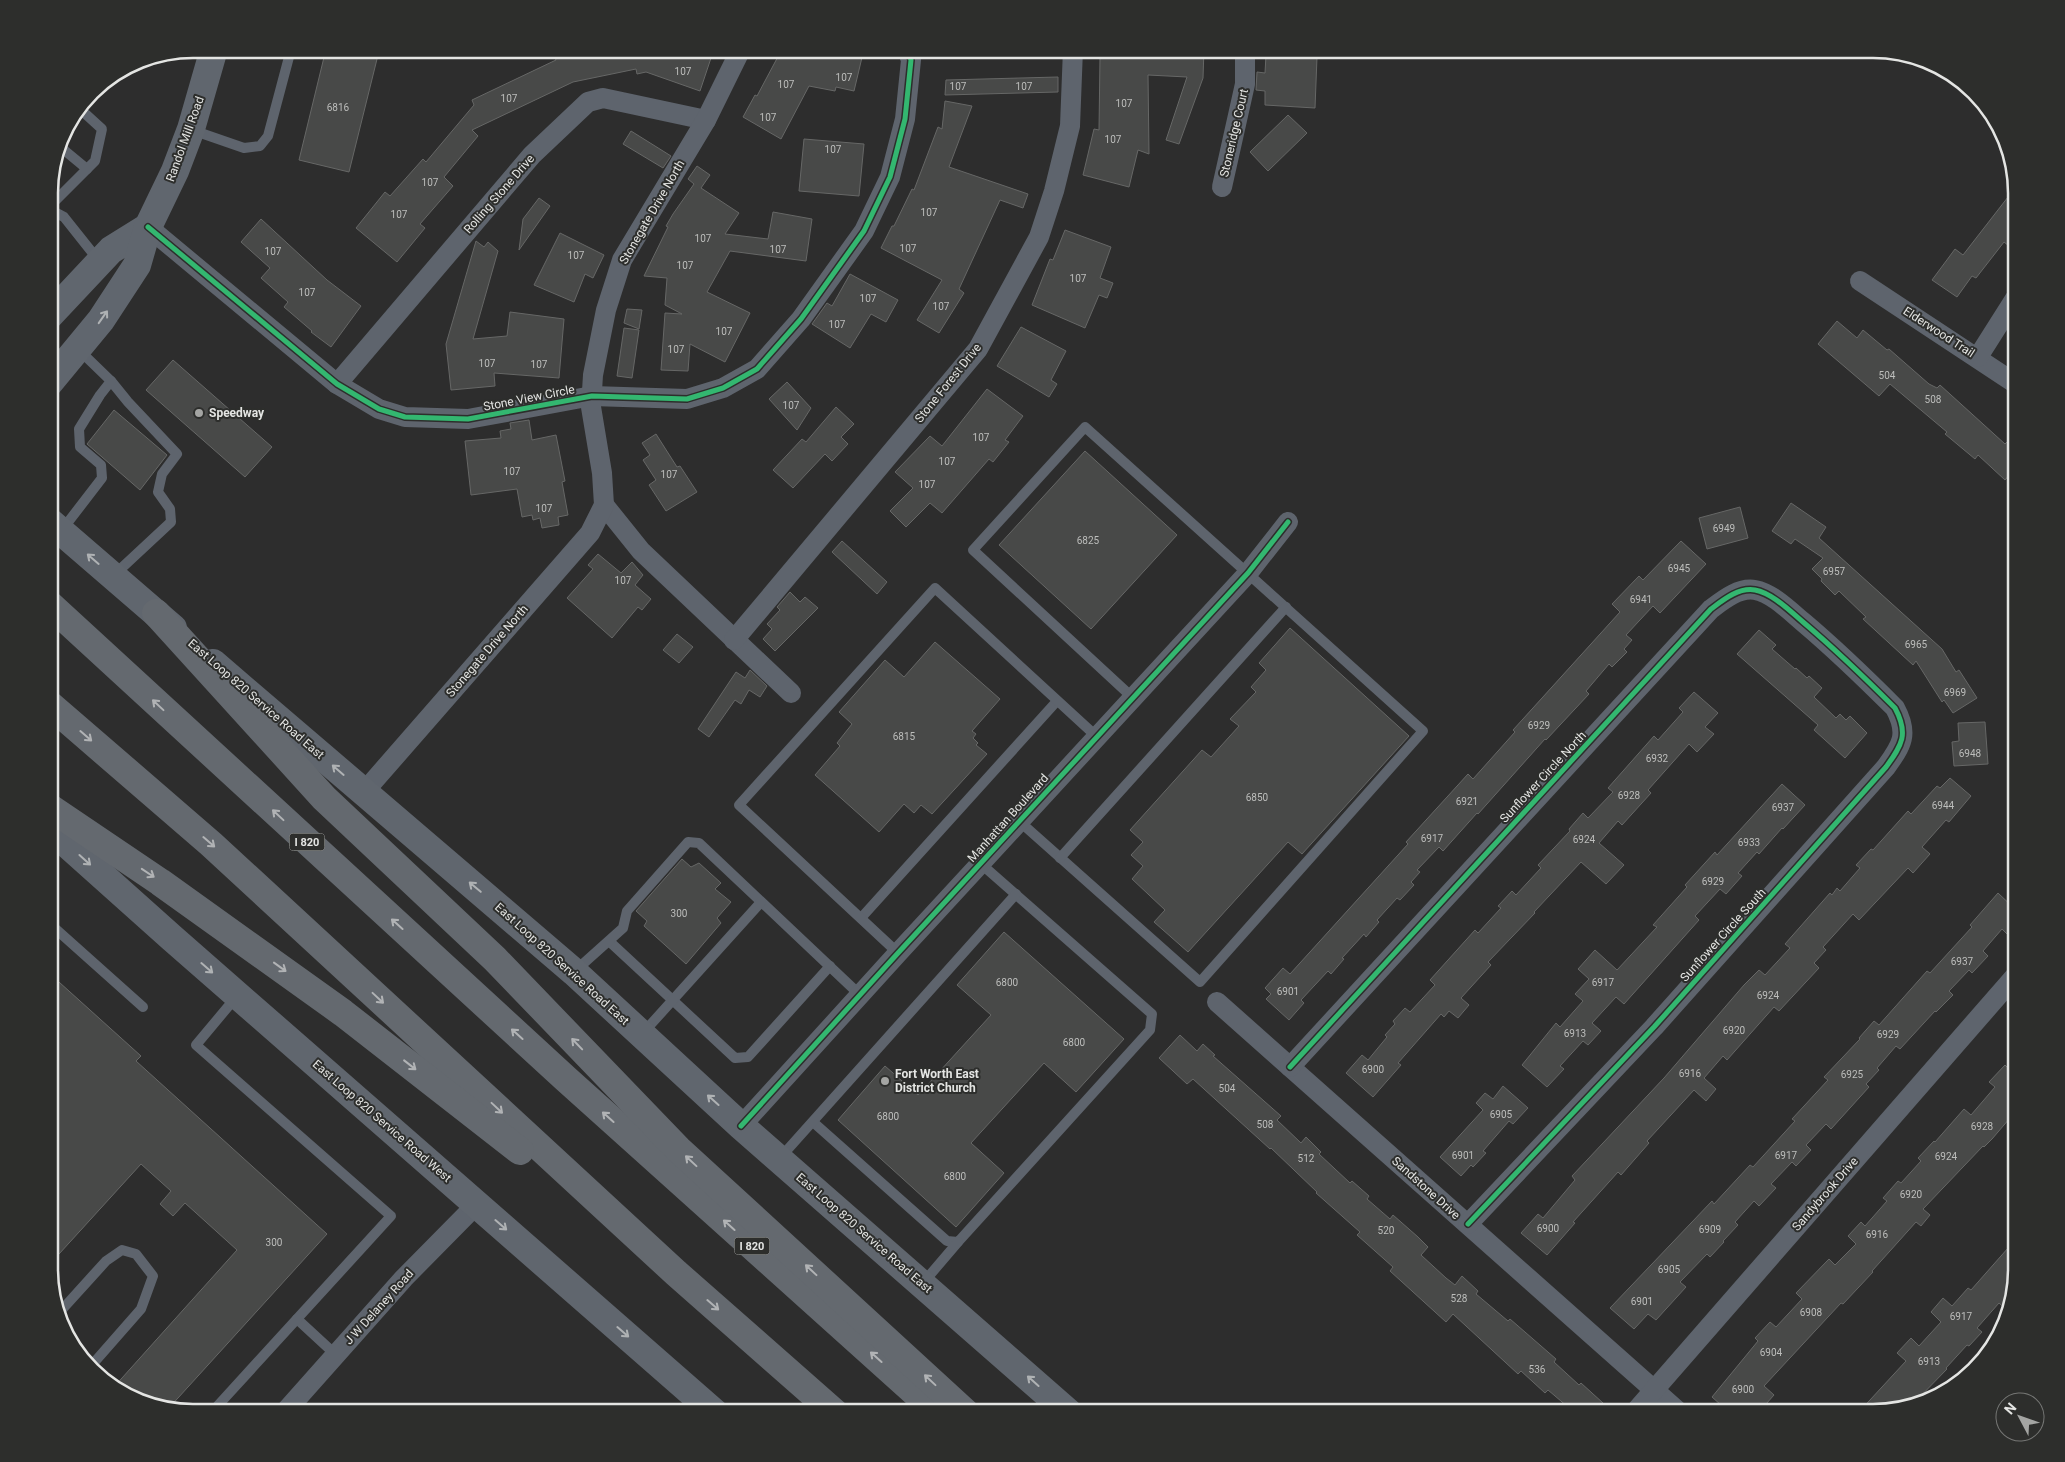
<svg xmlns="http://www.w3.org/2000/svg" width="2065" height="1462" font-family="Roboto,sans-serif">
<rect width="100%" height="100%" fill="#2d2d2d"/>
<g fill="#484948" stroke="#666766">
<polygon points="326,49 353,49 378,55 349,172 299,160"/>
<polygon points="552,49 714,49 700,91 646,72 637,74 636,69 573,82 472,130 478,136 444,177 453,186 420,224 425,228 397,262 356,228 385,192 390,196 423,159 426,162 474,105 472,100 556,60"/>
<polygon points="782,49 864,49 854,91 836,87 835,91 809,86 781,139 743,117 755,95 757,96"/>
<polygon points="1197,49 1204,49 1203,78 1179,144 1166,140 1187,77 1148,75 1149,154 1138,150 1129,187 1083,175 1094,129 1099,130 1100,57 1153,55 1154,50 1196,52"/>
<polygon points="1266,55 1317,57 1315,108 1265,105 1265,91 1256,90 1257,72 1265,73"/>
<polygon points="1058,77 1058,92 945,95 946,80"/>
<polygon points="945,101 972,106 949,167 1028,194 1023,208 1000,200 959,289 964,293 939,333 917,320 942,280 881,248 892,226 894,226 912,189 914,190 938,127 942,129"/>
<polygon points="1288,115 1307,133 1268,171 1250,152"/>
<polygon points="631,131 671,156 663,168 623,144"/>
<polygon points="804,139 864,144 859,196 799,191"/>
<polygon points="697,166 710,175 701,188 739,213 725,234 768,239 773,212 812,219 806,261 730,251 707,292 750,313 725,362 690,344 688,371 661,370 665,313 682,314 665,305 667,278 644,276 668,227 666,226 673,214 694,184 688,179"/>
<polygon points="2015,188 2016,237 2009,246 2004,242 1976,278 1972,276 1957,297 1932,280 1955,249 1963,255"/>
<polygon points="539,198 550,206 519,250 523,219"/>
<polygon points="261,219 327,280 361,306 331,347 311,332 312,331 284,307 288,302 261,278 270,268 241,242"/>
<polygon points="1065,230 1111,247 1100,278 1113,283 1107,298 1099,295 1085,328 1032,305 1050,259 1053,260"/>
<polygon points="560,233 604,255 593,278 585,274 574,302 534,285"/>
<polygon points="476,241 484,247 488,242 498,251 473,339 507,336 510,312 564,319 559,378 494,373 495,386 451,390 446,344"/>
<polygon points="850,274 898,300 886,322 871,314 850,348 812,324 827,303 832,306"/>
<polygon points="627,309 642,310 639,329 624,323"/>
<polygon points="1837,321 1857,338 1863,330 1887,350 1889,349 1929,384 1937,388 1940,385 2005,444 2016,433 2016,467 2005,480 1978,455 1975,459 1945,434 1947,432 1890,384 1879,396 1818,344"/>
<polygon points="1021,327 1066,351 1051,380 1057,384 1049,397 997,366"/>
<polygon points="624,328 639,330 632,378 617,376"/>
<polygon points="173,360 272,447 245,477 146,390"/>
<polygon points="787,382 811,408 797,430 769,399"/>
<polygon points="987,389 1023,416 1005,440 1009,442 993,462 989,459 942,513 930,503 906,527 890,511 913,488 895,472 930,436 942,446"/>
<polygon points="836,407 854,424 841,437 848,444 832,461 825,454 793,488 773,470 802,439 806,442"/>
<polygon points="114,410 167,455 140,490 87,444"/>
<polygon points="529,420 532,440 556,435 565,481 562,482 568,515 558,517 559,525 542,528 540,518 533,520 532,515 522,517 517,489 471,495 465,441 501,438 500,431 511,429 510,423"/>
<polygon points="656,434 677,467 680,466 697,492 666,511 649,485 656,480 643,460 650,455 642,443"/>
<polygon points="1085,451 1177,535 1091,629 999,545"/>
<polygon points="1791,503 1826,527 1819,538 1942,649 1956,672 1959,670 1977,698 1953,713 1944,700 1942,702 1916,661 1913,665 1863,619 1866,617 1839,591 1835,595 1821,581 1822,579 1812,569 1823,558 1795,539 1791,544 1772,531"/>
<polygon points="1740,507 1748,538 1707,549 1699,518"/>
<polygon points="842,541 887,582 877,594 832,552"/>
<polygon points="1681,541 1706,564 1660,613 1653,606 1626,635 1632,640 1624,649 1627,652 1612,667 1609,664 1586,691 1589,694 1546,740 1545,739 1478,814 1477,813 1443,851 1439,847 1417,870 1420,872 1411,882 1414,885 1400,900 1397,898 1377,920 1379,922 1366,937 1364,934 1342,958 1344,959 1331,974 1328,971 1301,1000 1304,1003 1289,1020 1266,999 1271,994 1265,988 1283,968 1290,974 1408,844 1406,842 1468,774 1473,779 1515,732 1513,730 1620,612 1612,604 1639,576 1643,580"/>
<polygon points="598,554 621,573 632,562 643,575 635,585 651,599 642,610 638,607 612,638 567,598 593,569 588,565"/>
<polygon points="790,592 800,602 805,597 818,608 775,651 763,639 772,629 767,624 780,610 777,607"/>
<polygon points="1290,628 1409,736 1302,854 1288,842 1188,952 1154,922 1165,910 1132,879 1143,866 1131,855 1143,842 1130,830 1202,750 1211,757 1239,726 1230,719 1256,692 1251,687 1266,670 1259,663"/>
<polygon points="1759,630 1776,645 1772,649 1795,669 1796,668 1807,678 1809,676 1822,688 1814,697 1836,718 1840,714 1846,720 1850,716 1867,733 1845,758 1814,730 1818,725 1737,654"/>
<polygon points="677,634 693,647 679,663 663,650"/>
<polygon points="935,642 1000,699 972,731 976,734 973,738 978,743 976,745 987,754 932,814 921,805 914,813 904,804 879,832 815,775 840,746 837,743 852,724 839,712 885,660 904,677"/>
<polygon points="750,670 767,686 760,697 749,690 741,704 735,700 709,737 698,729 736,672 745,678"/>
<polygon points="1694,692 1718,713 1705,727 1714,734 1697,752 1689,744 1648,790 1651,793 1622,825 1618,821 1599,843 1624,865 1606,884 1581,862 1534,912 1535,913 1488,962 1491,965 1461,998 1469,1005 1458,1018 1449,1011 1444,1017 1441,1014 1398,1063 1401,1065 1373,1097 1346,1073 1362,1055 1368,1060 1387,1037 1385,1035 1395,1024 1393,1021 1405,1008 1410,1012 1435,985 1430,980 1475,930 1478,933 1501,908 1498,906 1512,891 1516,895 1541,868 1538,865 1570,831 1569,829 1583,813 1588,818 1613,792 1608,788 1654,736 1658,740 1683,712 1679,708"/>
<polygon points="1985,722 1988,764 1954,766 1952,742 1959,741 1958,723"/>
<polygon points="1950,778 1971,796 1949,822 1946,820 1922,847 1930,854 1913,873 1908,868 1859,920 1853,914 1823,947 1826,950 1814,963 1819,968 1779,1011 1774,1007 1727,1060 1723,1056 1704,1078 1716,1089 1706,1101 1694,1090 1647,1141 1649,1143 1621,1175 1618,1172 1573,1222 1575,1223 1547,1255 1521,1233 1538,1214 1543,1218 1575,1180 1572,1176 1664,1078 1744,985 1759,970 1765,975 1790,948 1785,944 1830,893 1832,895 1837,888 1840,891 1860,868 1856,865 1871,849 1873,850 1908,811 1911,814 1937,786 1940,788"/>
<polygon points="1782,784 1805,805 1783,829 1782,828 1759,854 1757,852 1738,873 1742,876 1726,894 1720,889 1695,916 1699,920 1624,1004 1616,997 1592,1023 1601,1031 1588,1045 1583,1041 1560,1066 1564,1069 1547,1087 1522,1065 1556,1023 1560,1027 1583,1001 1575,994 1589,979 1578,969 1595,950 1617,970 1657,927 1653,925 1687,887 1685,885 1715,852 1717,855"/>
<polygon points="682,859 691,867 699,863 721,883 715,889 731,902 717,918 721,923 686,964 644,926 647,921 636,911"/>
<polygon points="1998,893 2016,910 2016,928 2009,936 2002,929 1983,951 1988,956 1972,973 1969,970 1949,991 1953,995 1936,1012 1935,1011 1900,1049 1896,1046 1877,1068 1879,1070 1866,1084 1869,1087 1831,1129 1826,1124 1806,1145 1811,1150 1796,1166 1792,1162 1771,1184 1776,1188 1759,1206 1754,1201 1735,1222 1738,1225 1723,1241 1724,1242 1710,1257 1707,1254 1680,1282 1686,1287 1656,1320 1648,1314 1634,1329 1610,1308 1712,1201 1714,1204 1750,1165 1753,1167 1795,1121 1792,1119 1828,1080 1824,1077 1860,1039 1859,1038 1874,1021 1879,1025 1927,971 1930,973 1972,927 1970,925"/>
<polygon points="1004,932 1124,1039 1076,1092 1044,1063 971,1143 1004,1173 956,1227 838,1120 885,1066 918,1095 991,1015 957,985"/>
<polygon points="49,973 141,1056 136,1061 327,1234 168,1409 146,1406 113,1388 237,1250 185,1203 173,1216 160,1204 171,1191 141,1164 49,1265"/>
<polygon points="1180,1035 1197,1051 1203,1044 1215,1055 1213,1056 1281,1116 1277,1120 1301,1143 1306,1137 1321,1152 1319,1154 1350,1183 1352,1181 1369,1196 1367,1199 1390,1219 1393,1215 1418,1237 1428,1247 1421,1255 1446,1278 1455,1285 1462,1276 1478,1291 1476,1294 1508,1321 1510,1319 1556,1359 1554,1362 1579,1385 1581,1383 1614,1413 1575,1413 1548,1390 1545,1393 1521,1371 1518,1374 1453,1314 1446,1322 1390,1271 1393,1267 1357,1235 1360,1232 1316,1193 1317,1192 1271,1148 1270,1149 1193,1079 1187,1084 1159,1058"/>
<polygon points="2005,1065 2016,1076 2016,1111 1992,1139 1984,1147 1983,1146 1923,1209 1930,1215 1921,1226 1916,1222 1872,1271 1873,1272 1843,1304 1841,1303 1764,1386 1774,1395 1758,1413 1730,1413 1712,1397 1758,1341 1755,1338 1770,1322 1776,1327 1802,1299 1796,1293 1829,1259 1835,1265 1856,1244 1848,1236 1861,1222 1865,1226 1887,1201 1883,1198 1898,1181 1901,1183 1921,1161 1918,1158 1934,1141 1935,1142 1964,1109 1971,1115 1995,1087 1989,1082"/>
<polygon points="1503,1086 1528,1108 1513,1124 1509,1121 1483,1151 1486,1153 1473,1167 1471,1165 1461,1176 1440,1157 1483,1110 1476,1103 1485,1093 1493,1099"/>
<polygon points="2016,1239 2016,1270 2009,1312 1999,1303 1977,1328 1982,1332 1969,1346 1967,1345 1946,1368 1947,1369 1913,1404 1873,1413 1858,1413 1906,1361 1897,1353 1911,1338 1919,1346 1941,1322 1931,1312 1943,1298 1952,1306 1968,1288 1971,1290"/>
</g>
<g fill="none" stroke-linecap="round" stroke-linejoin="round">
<g stroke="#5e646d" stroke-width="10">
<polyline points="192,130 244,148 260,146 268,136 289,57 286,49"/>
<polyline points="58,145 87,169"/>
<polyline points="49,207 95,161 102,129 79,108"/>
<polyline points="49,209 64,217 99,261"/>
<polyline points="111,381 128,402 177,454 162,474 158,492 170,509 171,522 113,576"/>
<polyline points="62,530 102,478 101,465 80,447 79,429 100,395 111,381 78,349"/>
<polyline points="1019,821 1200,982 1423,731 1085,427 973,550 1132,697"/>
<polyline points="1060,858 1286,607"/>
<polyline points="861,918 1057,701"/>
<polyline points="49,923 143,1007"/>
<polyline points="610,942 735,1058 748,1057 830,966"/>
<polyline points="898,953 739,805 935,588 1096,736"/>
<polyline points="575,971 623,928 627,911 688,842 699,843 860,995"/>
<polyline points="643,1033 761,902"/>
<polyline points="813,1122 947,1241 958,1242 1150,1030 1152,1014 980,863"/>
<polyline points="780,1158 1016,894"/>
<polyline points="923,1283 958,1242"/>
<polyline points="58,1314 106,1261 122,1250 136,1254 153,1276 141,1309 91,1366"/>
<polyline points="297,1319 336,1355"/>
<polyline points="211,1413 391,1216 196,1045 237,996"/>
</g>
<g stroke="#5e646d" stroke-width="20">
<polyline points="1222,187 1245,84 1245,49"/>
<polyline points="148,227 337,384 379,409 405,417 468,419 592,396 687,399 723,388 757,369 801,319 864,231 890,177 905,119 911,60 907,49"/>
<polyline points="1860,281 2016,384"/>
<polyline points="1978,357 2016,297"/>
<polyline points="337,384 532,155 588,102 603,98 706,120"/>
<polyline points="604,505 641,551 791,693"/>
<polyline points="734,640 978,349 1039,237 1054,191 1070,126 1073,49"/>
<polyline points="364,792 590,533 604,505 602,473 591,407 593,375 606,310 622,260 706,120 741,49"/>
<polyline points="1217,1002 1680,1413"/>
<path d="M1290,1067L1711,609C1723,600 1739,587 1755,590C1772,593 1790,611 1803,622C1835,649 1865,678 1895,708C1909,734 1902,745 1886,767L1654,1027L1468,1224"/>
<polyline points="741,1126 898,953 1248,573 1288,522"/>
<polyline points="284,1413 404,1278 477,1204"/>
<polyline points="1634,1413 2016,975"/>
</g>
<g stroke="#60666e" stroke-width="28">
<polyline points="49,316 111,250 148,227"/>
<polyline points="49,383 101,320 137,265 148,227 175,171 191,129 214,49"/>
<polyline points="49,521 173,628"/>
<polyline points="213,663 574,972 741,1126 1069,1413"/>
<polyline points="49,828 172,938 715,1413"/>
</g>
<g stroke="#64696f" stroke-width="28">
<polyline points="49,604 566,1079 938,1413"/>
<polyline points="156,613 324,798 495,959 678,1149 966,1413"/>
<polyline points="49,704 211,844 676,1273 835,1413"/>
<polyline points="49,807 160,882 343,1013 520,1151"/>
</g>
<g stroke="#2d2e2c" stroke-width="8">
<g id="cycleway">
<polyline points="148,227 337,384 379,409 405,417 468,419 592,396 687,399 723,388 757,369 801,319 864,231 890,177 905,119 911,60 907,49"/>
<path d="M1290,1067L1711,609C1723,600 1739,587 1755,590C1772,593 1790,611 1803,622C1835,649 1865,678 1895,708C1909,734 1902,745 1886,767L1654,1027L1468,1224"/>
<polyline points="741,1126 898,953 1248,573 1288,522"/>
</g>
</g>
<use href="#cycleway" stroke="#33b770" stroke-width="5"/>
</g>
<defs><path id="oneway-shaft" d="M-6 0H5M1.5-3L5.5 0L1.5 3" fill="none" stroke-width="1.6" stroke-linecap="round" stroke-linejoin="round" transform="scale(1.25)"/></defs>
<g stroke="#afb2b4">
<use href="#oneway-shaft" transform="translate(103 317) rotate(-55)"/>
<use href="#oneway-shaft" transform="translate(93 559) rotate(-139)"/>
<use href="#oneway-shaft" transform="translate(338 770) rotate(-139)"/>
<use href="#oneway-shaft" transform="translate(85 860) rotate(42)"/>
<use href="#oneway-shaft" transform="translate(475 887) rotate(-140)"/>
<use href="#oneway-shaft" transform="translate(207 968) rotate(41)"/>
<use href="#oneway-shaft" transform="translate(713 1100) rotate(-138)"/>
<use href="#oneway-shaft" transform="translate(501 1225) rotate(41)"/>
<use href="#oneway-shaft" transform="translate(623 1332) rotate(41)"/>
<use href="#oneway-shaft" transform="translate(1033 1381) rotate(-138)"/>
</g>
<g stroke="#b1b3b5">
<use href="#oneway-shaft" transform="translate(158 705) rotate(-137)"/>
<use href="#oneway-shaft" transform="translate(86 736) rotate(41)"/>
<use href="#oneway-shaft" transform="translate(278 815) rotate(-137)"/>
<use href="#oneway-shaft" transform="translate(209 842) rotate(41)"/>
<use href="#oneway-shaft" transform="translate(148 873) rotate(34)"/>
<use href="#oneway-shaft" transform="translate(397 924) rotate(-138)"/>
<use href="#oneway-shaft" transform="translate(280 967) rotate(36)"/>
<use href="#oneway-shaft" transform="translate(378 998) rotate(43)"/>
<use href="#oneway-shaft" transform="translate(517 1034) rotate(-138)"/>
<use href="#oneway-shaft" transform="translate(577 1044) rotate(-134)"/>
<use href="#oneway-shaft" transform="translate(410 1065) rotate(38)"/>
<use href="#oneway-shaft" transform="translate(497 1108) rotate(43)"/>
<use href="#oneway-shaft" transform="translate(608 1117) rotate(-138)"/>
<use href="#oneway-shaft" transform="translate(691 1161) rotate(-137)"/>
<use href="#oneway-shaft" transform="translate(729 1225) rotate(-138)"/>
<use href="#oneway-shaft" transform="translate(811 1270) rotate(-137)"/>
<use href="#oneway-shaft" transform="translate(713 1305) rotate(41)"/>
<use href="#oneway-shaft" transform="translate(876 1357) rotate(-138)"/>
<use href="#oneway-shaft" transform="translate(930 1380) rotate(-137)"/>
</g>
<g fill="#a4a5a3" stroke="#2d2e2c" stroke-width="2">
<circle cx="199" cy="413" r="5"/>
<circle cx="885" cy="1081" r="5"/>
</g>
<g text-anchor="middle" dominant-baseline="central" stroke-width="4" stroke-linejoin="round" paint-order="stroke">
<g font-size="10" fill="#bdbebc">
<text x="683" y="71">107</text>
<text x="844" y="77">107</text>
<text x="786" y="84">107</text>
<text x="958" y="86">107</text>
<text x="1024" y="86">107</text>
<text x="509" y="98">107</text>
<text x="1124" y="103">107</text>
<text x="338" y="107">6816</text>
<text x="768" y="117">107</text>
<text x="1113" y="139">107</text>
<text x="833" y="149">107</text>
<text x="430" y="182">107</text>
<text x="929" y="212">107</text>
<text x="399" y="214">107</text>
<text x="703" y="238">107</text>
<text x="908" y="248">107</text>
<text x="778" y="249">107</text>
<text x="273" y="251">107</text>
<text x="576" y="255">107</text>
<text x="685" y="265">107</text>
<text x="1078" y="278">107</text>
<text x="307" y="292">107</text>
<text x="868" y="298">107</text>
<text x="941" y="306">107</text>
<text x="837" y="324">107</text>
<text x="724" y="331">107</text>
<text x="676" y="349">107</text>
<text x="487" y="363">107</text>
<text x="539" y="364">107</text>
<text x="1887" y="375">504</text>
<text x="1933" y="399">508</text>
<text x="791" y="405">107</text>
<text x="981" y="437">107</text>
<text x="947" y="461">107</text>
<text x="512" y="471">107</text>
<text x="669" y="474">107</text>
<text x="927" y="484">107</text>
<text x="544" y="508">107</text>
<text x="1724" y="528">6949</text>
<text x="1088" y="540">6825</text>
<text x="1679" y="568">6945</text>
<text x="1834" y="571">6957</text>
<text x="623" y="580">107</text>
<text x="1641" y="599">6941</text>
<text x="1916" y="644">6965</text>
<text x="1955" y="692">6969</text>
<text x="1539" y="725">6929</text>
<text x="904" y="736">6815</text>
<text x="1970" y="753">6948</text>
<text x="1657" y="758">6932</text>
<text x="1629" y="795">6928</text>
<text x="1257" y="797">6850</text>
<text x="1467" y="801">6921</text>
<text x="1943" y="805">6944</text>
<text x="1783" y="807">6937</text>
<text x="1432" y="838">6917</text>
<text x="1584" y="839">6924</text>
<text x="1749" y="842">6933</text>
<text x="1713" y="881">6929</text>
<text x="679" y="913">300</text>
<text x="1962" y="961">6937</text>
<text x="1007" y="982">6800</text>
<text x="1603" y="982">6917</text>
<text x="1288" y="991">6901</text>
<text x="1768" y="995">6924</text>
<text x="1734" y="1030">6920</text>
<text x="1575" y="1033">6913</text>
<text x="1888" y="1034">6929</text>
<text x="1074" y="1042">6800</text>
<text x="1373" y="1069">6900</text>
<text x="1690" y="1073">6916</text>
<text x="1852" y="1074">6925</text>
<text x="1227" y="1088">504</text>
<text x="1501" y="1114">6905</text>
<text x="888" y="1116">6800</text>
<text x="1265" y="1124">508</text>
<text x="1982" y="1126">6928</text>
<text x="1463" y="1155">6901</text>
<text x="1786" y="1155">6917</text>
<text x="1946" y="1156">6924</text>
<text x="1306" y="1158">512</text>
<text x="955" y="1176">6800</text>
<text x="1911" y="1194">6920</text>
<text x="1548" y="1228">6900</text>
<text x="1710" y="1229">6909</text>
<text x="1386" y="1230">520</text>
<text x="1877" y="1234">6916</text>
<text x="274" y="1242">300</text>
<text x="1669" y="1269">6905</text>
<text x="1459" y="1298">528</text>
<text x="1642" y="1301">6901</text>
<text x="1811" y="1312">6908</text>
<text x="1961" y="1316">6917</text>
<text x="1771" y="1352">6904</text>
<text x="1929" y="1361">6913</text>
<text x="1537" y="1369">536</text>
<text x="1743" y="1389">6900</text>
</g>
<g fill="#2d2e2c" stroke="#adaeac" stroke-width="1">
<rect x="289.5" y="833.5" width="35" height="17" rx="4"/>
<rect x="734.5" y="1237.5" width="35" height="17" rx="4"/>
</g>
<g font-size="11" font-weight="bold" fill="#e4e5e3">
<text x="307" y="842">I 820</text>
<text x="752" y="1246">I 820</text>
</g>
<g font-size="12" fill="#e4e5e3" stroke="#2d2e2c">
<text transform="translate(1234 133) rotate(-77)">Stoneridge Court</text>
<text transform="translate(185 139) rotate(-70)">Randol Mill Road</text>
<text transform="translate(499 194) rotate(-49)">Rolling Stone Drive</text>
<text transform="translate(652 212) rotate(-60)">Stonegate Drive North</text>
<text transform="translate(1939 332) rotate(33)">Elderwood Trail</text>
<text transform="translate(948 383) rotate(-51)">Stone Forest Drive</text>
<text transform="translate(529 398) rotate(-11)">Stone View Circle</text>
<text transform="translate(487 651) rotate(-49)">Stonegate Drive North</text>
<text transform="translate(256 699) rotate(41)">East Loop 820 Service Road East</text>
<text transform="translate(1543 777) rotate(-47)">Sunflower Circle North</text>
<text transform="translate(1008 818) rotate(-48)">Manhattan Boulevard</text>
<text transform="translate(1723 935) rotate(-48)">Sunflower Circle South</text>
<text transform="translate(562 964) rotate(42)">East Loop 820 Service Road East</text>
<text transform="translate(382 1121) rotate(41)">East Loop 820 Service Road West</text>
<text transform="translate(1426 1188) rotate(42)">Sandstone Drive</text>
<text transform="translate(1825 1194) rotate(-49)">Sandybrook Drive</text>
<text transform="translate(864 1233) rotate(41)">East Loop 820 Service Road East</text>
<text transform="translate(379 1307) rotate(-48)">J W Delaney Road</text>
</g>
<g font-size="12" font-weight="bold" fill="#e4e5e3" stroke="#2d2e2c" text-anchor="start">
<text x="209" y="413">Speedway</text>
<text x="895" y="1074">Fort Worth East<tspan x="895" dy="14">District Church</tspan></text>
</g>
</g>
<path d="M0 0H2065V1462H0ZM193 58H1873A135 135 0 0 1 2008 193V1269A135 135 0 0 1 1873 1404H193A135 135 0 0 1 58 1269V193A135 135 0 0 1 193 58Z" fill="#2d2e2c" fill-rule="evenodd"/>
<path fill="none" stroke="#e4e5e3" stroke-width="2.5" d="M193 58H1873A135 135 0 0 1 2008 193V1269A135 135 0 0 1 1873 1404H193A135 135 0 0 1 58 1269V193A135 135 0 0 1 193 58Z"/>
<g transform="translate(2020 1417) rotate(311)"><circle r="24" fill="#2d2e2c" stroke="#767775"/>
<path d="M0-4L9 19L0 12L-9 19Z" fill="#a4a5a3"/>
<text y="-8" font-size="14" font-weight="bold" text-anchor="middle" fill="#e4e5e3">N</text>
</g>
</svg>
